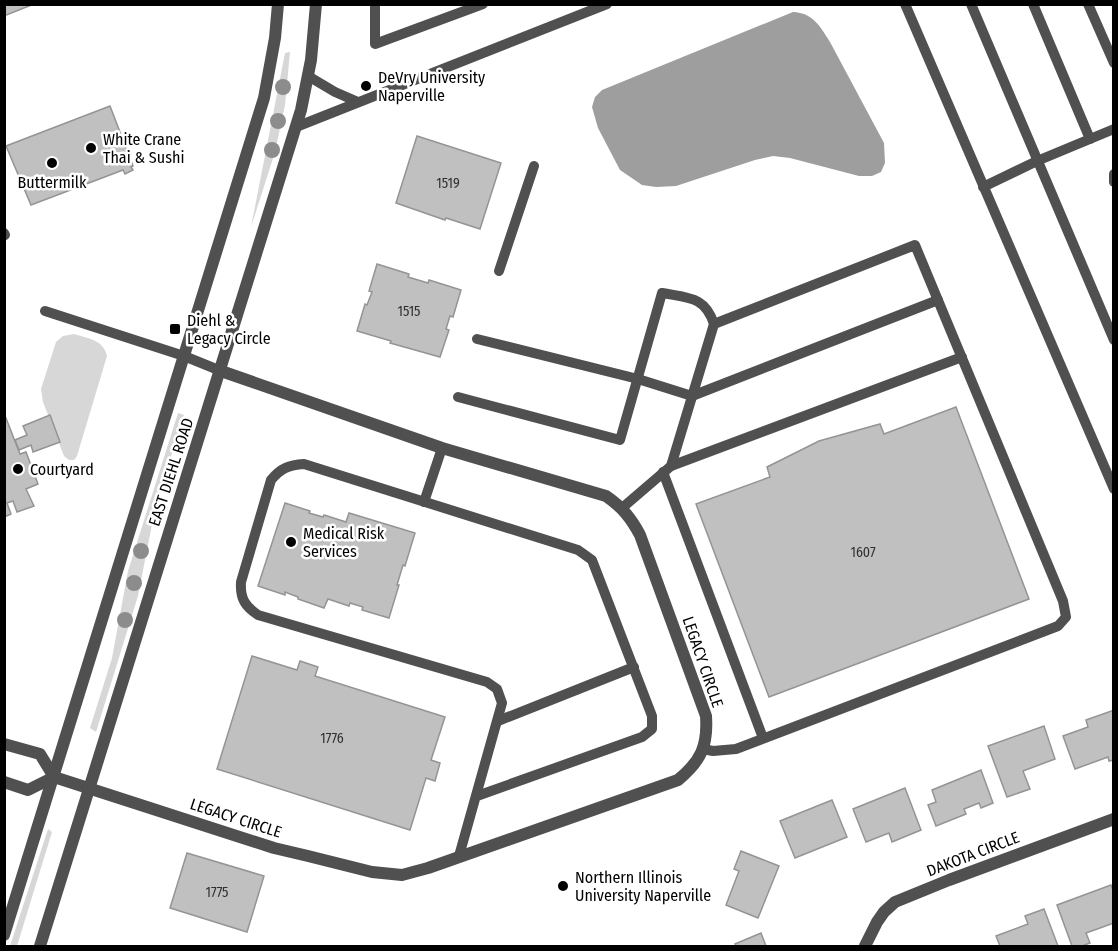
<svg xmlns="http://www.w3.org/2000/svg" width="1118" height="951" font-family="'Fira Sans Condensed',sans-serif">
<rect width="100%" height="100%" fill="#fff"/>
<g fill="#d7d7d7">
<polygon points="290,52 285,105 275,152 251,227 285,53"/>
<path d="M74,334C87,338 104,340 107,356L77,456L74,460H69L64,456L43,402L41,389L56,342L63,336Z"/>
<polygon points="178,413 184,415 156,504 138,596 96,732 90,728 112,658 128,571"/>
<polygon points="48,829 52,832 17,946 10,946"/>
</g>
<path fill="#9e9e9e" d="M793,12C813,13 820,26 830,42L884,143L885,163L881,172L872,176H859L790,158L773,156L755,160L676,186L656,187L642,185L620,170L598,128L592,107L595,97L602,90Z"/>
<g fill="#c0c0c0" stroke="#949494" stroke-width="1.5">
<polygon points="4,4 34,4 4,16"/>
<polygon points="110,106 133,166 131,167 133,170 125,174 123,170 31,205 6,146"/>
<polygon points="417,136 501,163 480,229 446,218 445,220 396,203"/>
<polygon points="377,264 409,274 408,277 428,283 429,280 461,290 453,317 450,316 446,329 449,330 440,357 390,343 391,341 357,331 365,304 367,305 372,292 369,291"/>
<polygon points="956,407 1029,599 769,697 696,504 770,477 767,467 819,441 880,424 884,434"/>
<polygon points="4,413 20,454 26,452 38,484 26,489 34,506 17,512 13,501 7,503 11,514 4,517"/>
<polygon points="50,415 60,442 33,452 31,445 19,450 15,440 27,435 23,426"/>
<polygon points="285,503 310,511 309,513 323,517 324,515 346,522 349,513 415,533 405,566 403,565 397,585 399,585 389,618 362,610 363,607 350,603 349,606 328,599 324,608 298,599 298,597 285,592 285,595 258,586"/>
<polygon points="252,656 297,670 300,661 318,667 315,676 445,717 431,760 440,763 435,781 426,778 410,830 217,769"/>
<polygon points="1114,710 1114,760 1109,761 1108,757 1075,769 1063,736 1088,727 1086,720"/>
<polygon points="1044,726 1055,759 1023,771 1030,789 1007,797 988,746"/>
<polygon points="981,770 993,803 981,808 979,803 964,809 966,814 936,826 928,805 936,802 932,790"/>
<polygon points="905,788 921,830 892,842 889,833 866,842 853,809"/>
<polygon points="832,800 847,837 795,858 780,821"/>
<polygon points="741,851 779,866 758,918 726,905 739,871 734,869"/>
<polygon points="187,853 264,876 247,932 170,908"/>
<polygon points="1111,885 1114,893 1114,923 1086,933 1090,943 1082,946 1072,946 1057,905"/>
<polygon points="1044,909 1058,946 1000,946 996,936 1028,924 1025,916"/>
<polygon points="761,933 766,946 736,946 735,944"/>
</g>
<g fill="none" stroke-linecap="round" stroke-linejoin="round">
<g stroke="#505050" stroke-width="10">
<polyline points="375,4 375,44 483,4"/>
<polyline points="905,4 1114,489"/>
<polyline points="971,4 1114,340"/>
<polyline points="1033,4 1090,139"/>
<polyline points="1088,4 1114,63"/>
<polyline points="308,76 335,92 358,102"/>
<polyline points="296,127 607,4"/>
<polyline points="1114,174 1114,182"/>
<polyline points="983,187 1037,161 1114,129"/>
<polyline points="4,233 5,235"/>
<polyline points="499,271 534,166"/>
<polyline points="45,311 184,356 221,371"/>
<polyline points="477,339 638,379 692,396 938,300"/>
<path d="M458,397L620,440L662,293C688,298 705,296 714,324"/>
<polyline points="671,466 962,357"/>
<polyline points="663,472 763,738"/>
<polyline points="424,502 442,448"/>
<polyline points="622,508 671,466 714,324 915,245 1063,601 1066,617 1058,626 736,749 713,751 703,749"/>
<polyline points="498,721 634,667"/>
<path d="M459,856L502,703L497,689L487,682L258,615C245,606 240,599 241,582L271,480C281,468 289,465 304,464L578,550L592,560L652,716V729L642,737L477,796"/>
</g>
<g stroke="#505050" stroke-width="12">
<path d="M4,744L40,754L54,777L274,848L308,856L372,872L402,875L428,868L678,780C701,761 708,746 706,716L640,535C631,518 622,507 606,496L442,448L221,371"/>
<polyline points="4,782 28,790 54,777"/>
<polyline points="865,946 877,922 884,912 895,902 949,880 1114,819"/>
</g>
<g stroke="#505050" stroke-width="12">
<polyline points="4,935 264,98 275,38 278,4"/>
<polyline points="40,946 301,110 311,60 316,4"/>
</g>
</g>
<g fill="#8c8c8c">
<circle cx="283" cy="87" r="8"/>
<circle cx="278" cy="121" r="8"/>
<circle cx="272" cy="150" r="8"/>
<circle cx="141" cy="551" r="8"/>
<circle cx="134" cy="583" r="8"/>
<circle cx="125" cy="620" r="8"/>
</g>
<g fill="#000" stroke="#fff" stroke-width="2">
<circle cx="366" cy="86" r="6"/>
<circle cx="91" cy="148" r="6"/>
<circle cx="52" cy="163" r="6"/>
<rect x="169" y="323" width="12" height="12" rx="3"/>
<circle cx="18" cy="469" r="6"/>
<circle cx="291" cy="542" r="6"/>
<circle cx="563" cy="886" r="6"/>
</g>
<g text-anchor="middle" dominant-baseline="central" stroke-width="5" stroke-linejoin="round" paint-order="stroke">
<g font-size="14" fill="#303030">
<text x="448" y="183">1519</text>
<text x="409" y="311">1515</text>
<text x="863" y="552">1607</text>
<text x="332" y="738">1776</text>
<text x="217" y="892">1775</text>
</g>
<g font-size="16" fill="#000" stroke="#fff" text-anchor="start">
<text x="378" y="77">DeVry University<tspan x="378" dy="18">Naperville</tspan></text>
<text x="103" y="139">White Crane<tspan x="103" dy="18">Thai &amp; Sushi</tspan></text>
<text x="52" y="182" text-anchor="middle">Buttermilk</text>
<text x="187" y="320">Diehl &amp;<tspan x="187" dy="18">Legacy Circle</tspan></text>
<text x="30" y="469">Courtyard</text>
<text x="303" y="533">Medical Risk<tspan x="303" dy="18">Services</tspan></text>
<text x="575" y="877">Northern Illinois<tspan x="575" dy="18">University Naperville</tspan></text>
</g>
<g font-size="16" fill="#000" stroke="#fff">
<text transform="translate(171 472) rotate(-72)">EAST DIEHL ROAD</text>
<text transform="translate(703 662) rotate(71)">LEGACY CIRCLE</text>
<text transform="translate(236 818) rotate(18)">LEGACY CIRCLE</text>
<text transform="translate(973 854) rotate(-21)">DAKOTA CIRCLE</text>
</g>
</g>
<rect width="1118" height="951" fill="none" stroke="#000000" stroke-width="12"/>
</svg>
